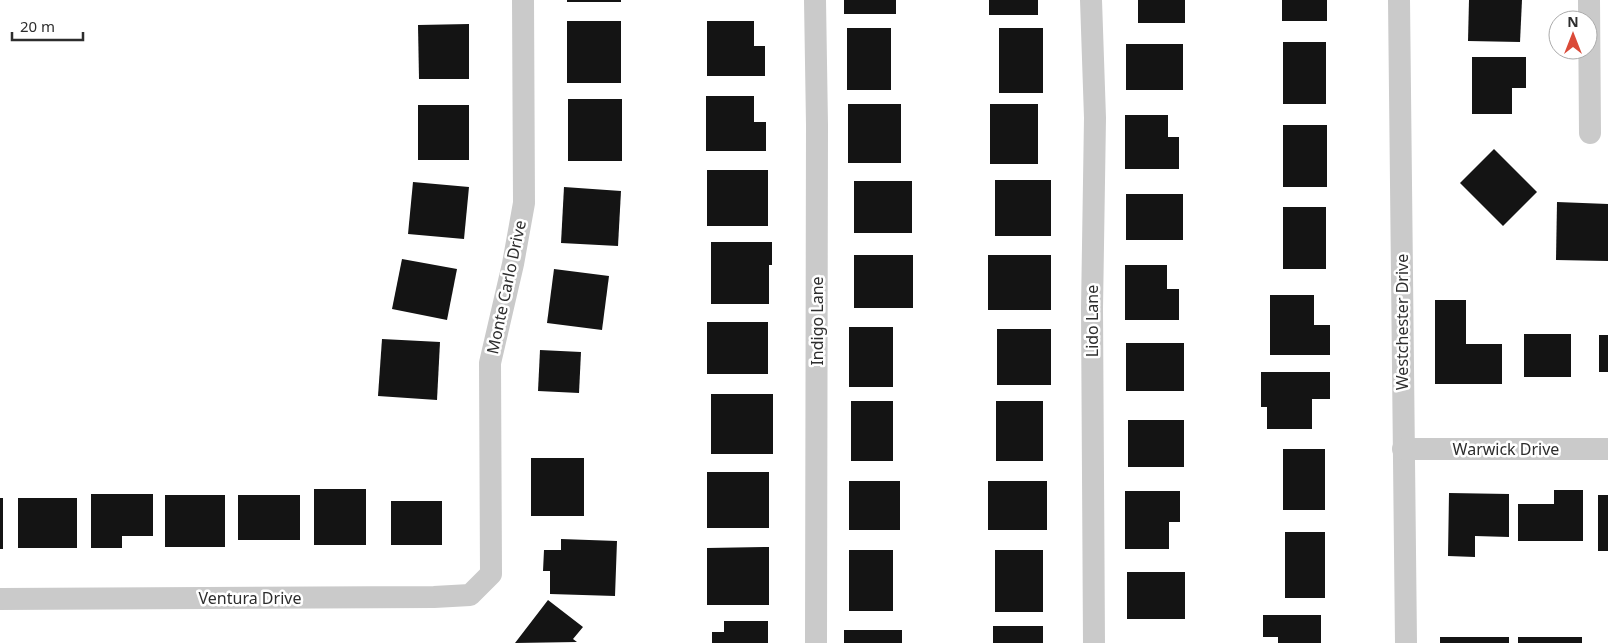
<svg xmlns="http://www.w3.org/2000/svg" width="1608" height="643" font-family="'Noto Sans',sans-serif">
<rect width="100%" height="100%" fill="#fff"/>
<g fill="#141414">
<rect x="567" y="0" width="54" height="2"/>
<rect x="844" y="0" width="52" height="14"/>
<rect x="989" y="0" width="49" height="15"/>
<rect x="1138" y="0" width="47" height="23"/>
<rect x="1282" y="0" width="45" height="21"/>
<polygon points="1469,0 1522,0 1520,42 1468,41"/>
<rect x="567" y="21" width="54" height="62"/>
<polygon points="707,21 754,21 754,46 765,46 765,76 707,76"/>
<polygon points="469,24 469,79 419,79 418,25"/>
<rect x="847" y="28" width="44" height="62"/>
<rect x="999" y="28" width="44" height="65"/>
<rect x="1283" y="42" width="43" height="62"/>
<rect x="1126" y="44" width="57" height="46"/>
<polygon points="1472,57 1526,57 1526,88 1512,88 1512,114 1472,114"/>
<polygon points="706,96 754,96 754,122 766,122 766,151 706,151"/>
<rect x="568" y="99" width="54" height="62"/>
<rect x="848" y="104" width="53" height="59"/>
<rect x="990" y="104" width="48" height="60"/>
<rect x="418" y="105" width="51" height="55"/>
<polygon points="1125,115 1168,115 1168,137 1179,137 1179,169 1125,169"/>
<rect x="1283" y="125" width="44" height="62"/>
<polygon points="1494,149 1537,192 1503,226 1460,183"/>
<rect x="707" y="170" width="61" height="56"/>
<rect x="995" y="180" width="56" height="56"/>
<rect x="854" y="181" width="58" height="52"/>
<polygon points="413,182 469,187 464,239 408,234"/>
<polygon points="564,187 621,191 618,246 561,243"/>
<rect x="1126" y="194" width="57" height="46"/>
<polygon points="1557,202 1608,204 1608,261 1556,260"/>
<rect x="1283" y="207" width="43" height="62"/>
<polygon points="711,242 772,242 772,265 769,265 769,304 711,304"/>
<rect x="854" y="255" width="59" height="53"/>
<rect x="988" y="255" width="63" height="55"/>
<polygon points="402,259 457,269 447,320 392,309"/>
<polygon points="1125,265 1167,265 1167,289 1179,289 1179,320 1125,320"/>
<polygon points="554,269 609,276 602,330 547,323"/>
<polygon points="1270,295 1314,295 1314,325 1330,325 1330,355 1270,355"/>
<polygon points="1435,300 1466,300 1466,344 1502,344 1502,384 1435,384"/>
<rect x="707" y="322" width="61" height="52"/>
<rect x="849" y="327" width="44" height="60"/>
<rect x="997" y="329" width="54" height="56"/>
<rect x="1524" y="334" width="47" height="43"/>
<rect x="1599" y="335" width="9" height="37"/>
<polygon points="382,339 440,342 437,400 378,396"/>
<rect x="1126" y="343" width="58" height="48"/>
<polygon points="540,350 581,352 579,393 538,391"/>
<polygon points="1261,372 1330,372 1330,399 1312,399 1312,429 1267,429 1267,407 1261,407"/>
<rect x="711" y="394" width="62" height="60"/>
<rect x="851" y="401" width="42" height="60"/>
<rect x="996" y="401" width="47" height="60"/>
<rect x="1128" y="420" width="56" height="47"/>
<rect x="1283" y="449" width="42" height="61"/>
<rect x="531" y="458" width="53" height="58"/>
<rect x="707" y="472" width="62" height="56"/>
<rect x="849" y="481" width="51" height="49"/>
<rect x="988" y="481" width="59" height="49"/>
<rect x="314" y="489" width="52" height="56"/>
<polygon points="1554,490 1583,490 1583,541 1518,541 1518,504 1554,504"/>
<polygon points="1125,491 1180,491 1180,522 1169,522 1169,549 1125,549"/>
<polygon points="1449,493 1509,494 1509,537 1475,536 1475,557 1448,556"/>
<polygon points="91,494 153,494 153,536 122,536 122,548 91,548"/>
<rect x="165" y="495" width="60" height="52"/>
<rect x="238" y="495" width="62" height="45"/>
<rect x="1598" y="495" width="10" height="56"/>
<rect x="0" y="498" width="3" height="51"/>
<rect x="18" y="498" width="59" height="50"/>
<rect x="391" y="501" width="51" height="44"/>
<rect x="1285" y="532" width="40" height="66"/>
<polygon points="561,539 617,541 615,596 550,594 550,571 543,571 544,550 561,550"/>
<polygon points="769,547 769,605 707,605 707,548"/>
<rect x="849" y="550" width="44" height="61"/>
<rect x="995" y="550" width="48" height="62"/>
<rect x="1127" y="572" width="58" height="47"/>
<polygon points="548,600 583,627 573,639 577,642 515,643"/>
<polygon points="1263,615 1321,615 1321,643 1278,643 1278,637 1263,637"/>
<polygon points="724,621 768,621 768,643 712,643 712,632 724,632"/>
<rect x="993" y="626" width="50" height="17"/>
<rect x="844" y="630" width="58" height="13"/>
<rect x="1440" y="637" width="69" height="6"/>
<rect x="1518" y="637" width="64" height="6"/>
</g>
<g fill="none" stroke-linecap="round" stroke-linejoin="round">
<g stroke="#cacaca" stroke-width="22">
<polyline points="815,0 817,125 816,643"/>
<polyline points="1091,0 1095,118 1092,309 1094,643"/>
<polyline points="1399,0 1406,643"/>
<polyline points="1589,0 1590,133"/>
<polyline points="1403,449 1608,449"/>
<polyline points="0,599 434,597 470,595 491,574 490,363 513,264 524,203 523,0"/>
</g>
</g>
<g text-anchor="middle" dominant-baseline="central" stroke-width="5" stroke-linejoin="round" paint-order="stroke">
<g font-size="16" fill="#2d2d2d" stroke="#fff">
<text transform="translate(506 287) rotate(-78)">Monte Carlo Drive</text>
<text transform="translate(817 321) rotate(-90)">Indigo Lane</text>
<text transform="translate(1092 321) rotate(-90)">Lido Lane</text>
<text transform="translate(1402 322) rotate(-90)">Westchester Drive</text>
<text x="1506" y="449">Warwick Drive</text>
<text x="250" y="598">Ventura Drive</text>
</g>
</g>
<g transform="translate(1573 35)"><circle r="24" fill="#ffffff" stroke="#ababab"/>
<path d="M0-4L9 19L0 12L-9 19Z" fill="#da4a38"/>
<text y="-8" font-size="14" font-weight="bold" text-anchor="middle" fill="#2d2d2d">N</text>
</g>
<path d="M12 32v8h71v-8" fill="none" stroke="#2d2d2d" stroke-width="2.5"/>
<text x="20" y="32" font-size="15" fill="#2d2d2d" stroke="#ffffff" stroke-width="4" paint-order="stroke">20 m</text>
</svg>
